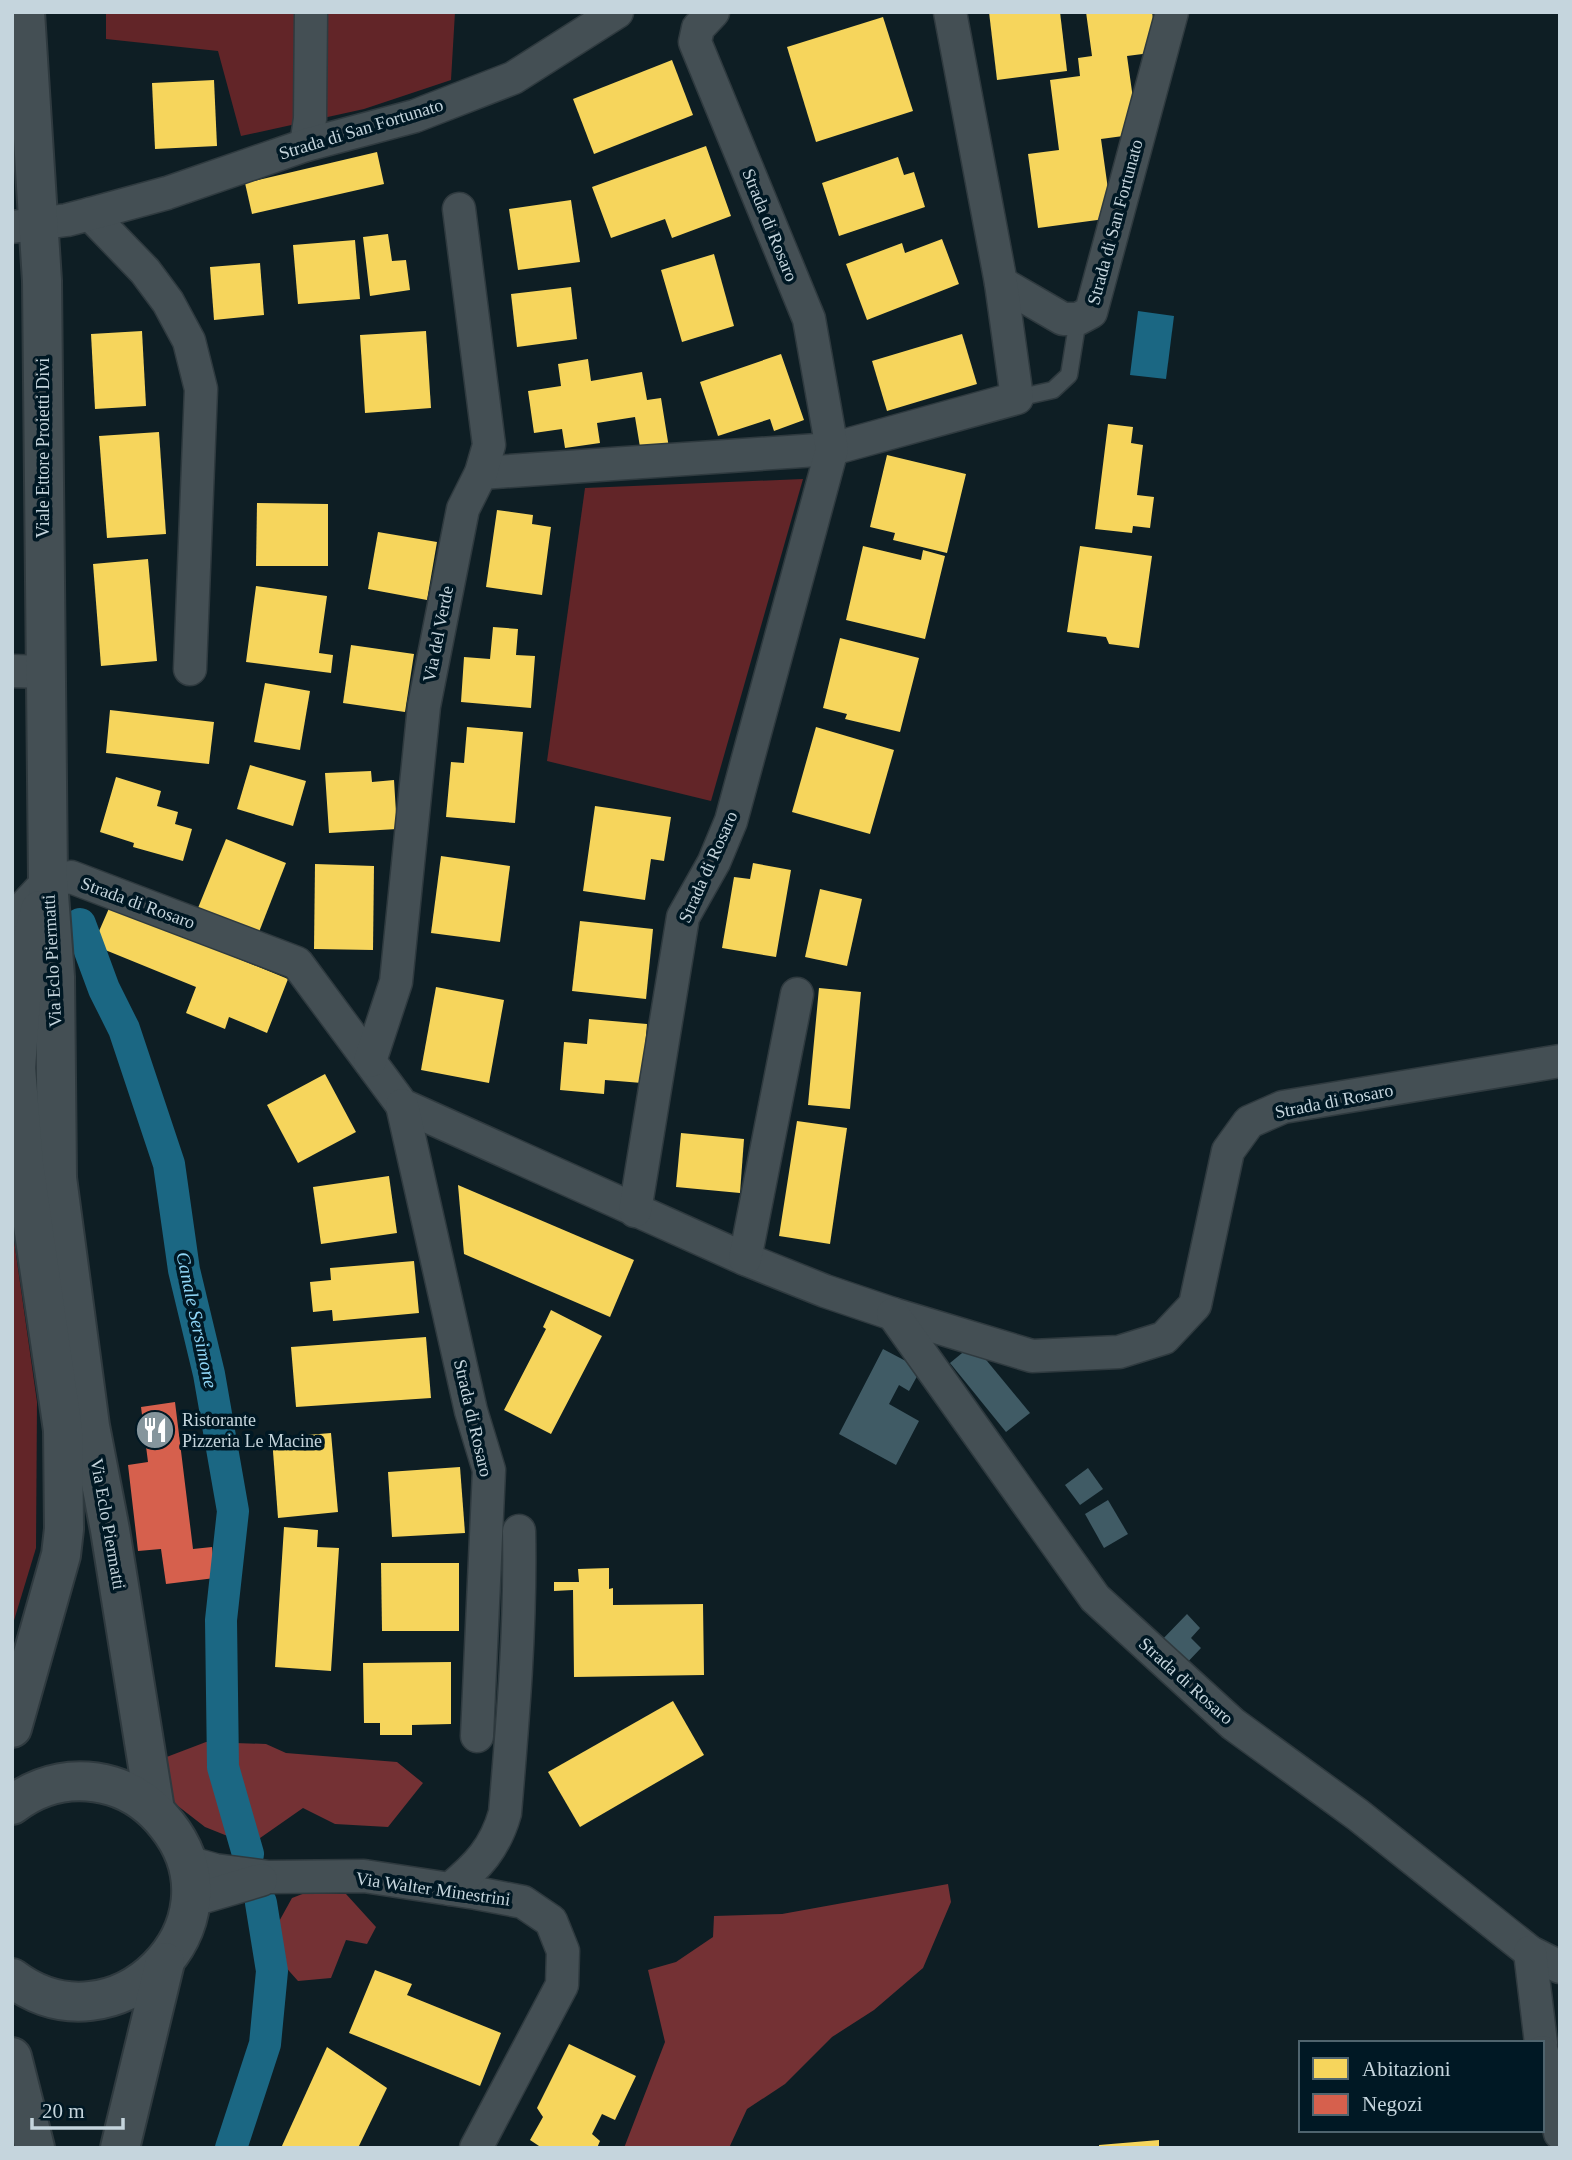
<svg xmlns="http://www.w3.org/2000/svg" width="1572" height="2160" font-family="'Times New Roman',serif">
<rect width="100%" height="100%" fill="#0e1e24"/>
<g fill="#622528">
<polygon points="106,12 455,12 451,80 364,109 241,136 218,51 106,39"/>
<polygon points="803,479 711,801 547,761 585,488"/>
<polygon points="12,1226 37,1402 36,1548 12,1627"/>
</g>
<g fill="#743134">
<polygon points="206,1742 266,1744 286,1753 397,1762 423,1783 388,1827 335,1824 303,1808 250,1845 205,1827 165,1796 164,1758"/>
<polygon points="948,1884 951,1902 923,1968 874,2010 832,2037 785,2084 747,2109 729,2148 624,2148 665,2042 648,1970 676,1962 713,1937 714,1916 782,1914"/>
<polygon points="305,1893 346,1894 376,1927 367,1944 346,1940 331,1978 298,1981 266,1945 292,1898"/>
</g>
<polygon fill="#1b6783" points="1138,311 1174,316 1166,379 1130,375"/>
<g fill="#f6d55c">
<polygon points="989,12 1060,12 1067,71 997,80"/>
<polygon points="1086,12 1152,12 1158,52 1127,56 1138,134 1101,139 1112,218 1038,228 1028,154 1059,150 1050,80 1080,76 1078,58 1092,56"/>
<polygon points="883,17 913,111 816,142 787,47"/>
<polygon points="672,60 693,115 594,154 573,99"/>
<polygon points="214,80 217,146 155,149 152,83"/>
<polygon points="706,146 731,216 672,238 665,219 611,238 592,187"/>
<polygon points="377,152 384,184 252,214 245,183"/>
<polygon points="898,157 904,175 914,172 925,207 839,236 822,183"/>
<polygon points="571,200 580,262 518,270 509,209"/>
<polygon points="388,234 392,261 406,260 410,290 370,296 363,237"/>
<polygon points="942,239 959,284 867,320 846,264 902,243 905,253"/>
<polygon points="355,240 360,299 298,304 293,245"/>
<polygon points="714,254 734,326 682,342 661,270"/>
<polygon points="260,263 264,315 214,320 210,267"/>
<polygon points="571,287 577,339 517,347 511,294"/>
<polygon points="142,331 146,406 95,409 91,334"/>
<polygon points="426,331 431,408 365,413 360,335"/>
<polygon points="962,334 977,384 887,411 872,361"/>
<polygon points="781,354 804,420 774,431 770,419 718,436 700,382"/>
<polygon points="588,359 591,381 642,372 647,400 661,398 669,448 641,453 635,417 597,423 600,443 565,448 562,429 534,433 528,391 561,386 558,364"/>
<polygon points="1108,424 1133,427 1131,443 1143,445 1137,495 1154,497 1150,528 1133,526 1132,533 1095,529"/>
<polygon points="159,432 166,534 107,538 99,436"/>
<polygon points="887,455 966,474 947,553 893,540 895,533 870,527"/>
<polygon points="257,503 328,504 328,566 256,566"/>
<polygon points="497,510 533,515 532,524 551,527 542,595 486,587"/>
<polygon points="378,532 437,542 427,600 368,589"/>
<polygon points="863,546 921,560 923,550 945,556 925,639 846,620"/>
<polygon points="1080,546 1152,556 1139,648 1109,644 1106,637 1067,632"/>
<polygon points="148,559 157,661 101,666 93,564"/>
<polygon points="256,586 327,596 319,653 333,655 331,673 246,662"/>
<polygon points="493,627 518,629 516,655 535,656 531,708 461,702 464,657 490,659"/>
<polygon points="840,638 919,658 900,732 845,719 847,714 823,708"/>
<polygon points="351,645 414,654 405,712 343,703"/>
<polygon points="265,683 310,691 300,750 254,742"/>
<polygon points="110,710 214,722 209,764 106,753"/>
<polygon points="467,727 523,732 515,823 446,817 451,762 464,763"/>
<polygon points="816,727 894,750 870,834 792,812"/>
<polygon points="250,765 306,781 293,826 237,809"/>
<polygon points="371,771 372,782 394,780 397,829 329,833 325,773"/>
<polygon points="116,777 161,791 157,806 178,812 175,824 192,829 183,861 133,847 134,843 100,832"/>
<polygon points="595,806 671,817 664,861 651,859 645,900 583,891"/>
<polygon points="226,839 286,863 259,932 198,908"/>
<polygon points="441,856 510,866 500,942 431,933"/>
<polygon points="753,863 791,870 776,957 722,948 734,877 750,879"/>
<polygon points="315,864 374,866 373,950 314,949"/>
<polygon points="820,889 862,899 847,966 805,957"/>
<polygon points="110,906 288,979 267,1033 229,1017 225,1029 186,1013 196,987 93,945"/>
<polygon points="580,921 653,929 646,999 572,991"/>
<polygon points="436,987 504,1000 489,1083 421,1070"/>
<polygon points="819,988 861,992 850,1109 808,1105"/>
<polygon points="589,1019 647,1024 642,1083 605,1080 604,1094 560,1090 564,1042 587,1044"/>
<polygon points="325,1074 356,1132 298,1163 267,1105"/>
<polygon points="797,1121 847,1128 830,1244 779,1236"/>
<polygon points="681,1133 744,1139 740,1193 676,1187"/>
<polygon points="389,1176 397,1233 321,1244 313,1187"/>
<polygon points="458,1185 634,1260 610,1317 464,1254"/>
<polygon points="414,1261 419,1313 333,1321 332,1310 313,1312 310,1282 331,1280 330,1268"/>
<polygon points="551,1310 602,1336 551,1434 504,1410 546,1329 543,1327"/>
<polygon points="426,1337 431,1398 296,1407 291,1347"/>
<polygon points="331,1433 338,1512 278,1518 272,1438"/>
<polygon points="460,1467 465,1533 392,1537 388,1472"/>
<polygon points="284,1527 318,1530 317,1547 339,1548 331,1671 275,1667"/>
<polygon points="381,1563 459,1563 459,1631 382,1631"/>
<polygon points="609,1568 609,1589 613,1588 613,1605 703,1604 704,1675 574,1677 573,1590 554,1591 554,1582 579,1582 578,1569"/>
<polygon points="451,1662 451,1724 412,1725 412,1735 380,1735 380,1723 364,1723 363,1663"/>
<polygon points="673,1701 704,1755 580,1827 548,1772"/>
<polygon points="375,1970 412,1984 407,1995 501,2033 480,2086 349,2033"/>
<polygon points="569,2044 636,2076 615,2120 602,2114 592,2134 600,2141 597,2148 542,2148 530,2140 543,2117 537,2108"/>
<polygon points="327,2047 387,2088 358,2148 281,2148"/>
<polygon points="1159,2140 1159,2148 1099,2148 1099,2145"/>
</g>
<polygon fill="#d6604d" points="175,1402 193,1549 212,1547 215,1578 166,1584 161,1549 138,1551 128,1465 148,1462 141,1407"/>
<g fill="none" stroke-linecap="round" stroke-linejoin="round">
<g stroke="#1b6783" stroke-width="32">
<polyline points="80,924 104,989 124,1029 169,1164 184,1270 209,1374 233,1511 221,1620 223,1767 248,1854"/>
<polyline points="231,2148 265,2044 272,1971 261,1903"/>
</g>
</g>
<g fill="#405b65">
<polygon points="973,1344 1030,1413 1006,1432 950,1363"/>
<polygon points="883,1349 921,1369 909,1391 899,1385 889,1404 919,1421 896,1465 839,1434"/>
<polygon points="1088,1468 1103,1489 1080,1505 1065,1485"/>
<polygon points="1108,1500 1128,1534 1104,1548 1085,1514"/>
<polygon points="1187,1614 1200,1628 1191,1638 1201,1648 1182,1668 1158,1644"/>
</g>
<g fill="none" stroke-linecap="round" stroke-linejoin="round">
<g stroke="#2f3a3f" stroke-width="19">
<polyline id="service" points="1017,398 1053,390 1069,375 1078,319"/>
</g>
<g stroke="#2f3a3f" stroke-width="35">
<g id="minor">
<polyline points="306,145 310,119 311,12"/>
<polyline points="90,214 145,271 168,302 189,341 201,389 190,669"/>
<polyline points="12,227 67,220 90,214 167,193 306,145 415,116 513,78 617,12"/>
<polyline points="1001,283 1063,319 1078,319 1091,312 1172,12"/>
<polyline points="481,473 832,449 1017,398 1001,283 950,12"/>
<polyline points="12,671 45,672"/>
<polyline points="12,920 48,881 71,877 297,963 402,1105 745,1259 825,1291 893,1314 1032,1356 1119,1352 1164,1338 1195,1305 1228,1151 1249,1122 1283,1107 1560,1061"/>
<polyline points="370,1061 396,982 424,706 463,509 481,473 489,445 459,209"/>
<polyline points="402,1105 471,1411 489,1470 477,1736"/>
<polyline points="635,1211 683,917 714,862 731,821 832,449 809,319 695,42 698,28 713,12"/>
<polyline points="745,1259 797,994"/>
<polyline points="893,1314 1095,1598 1233,1724 1358,1815 1530,1952 1560,1967"/>
<polyline points="187,1862 215,1870 269,1877 364,1876 476,1893 523,1902 551,1921 563,1951 562,1985 476,2148"/>
<path d="M450,1889C478,1866 495,1848 505,1813C513,1719 521,1625 519,1531"/>
<polyline points="190,1901 261,1880"/>
<polyline points="1530,1952 1541,2043"/>
<polyline points="1542,2052 1560,2133"/>
</g>
</g>
<g stroke="#2f3a3f" stroke-width="42">
<g id="secondary">
<polyline points="25,12 42,281 48,881 55,977 57,1178 90,1426 110,1530 155,1810"/>
<polyline points="12,1728 61,1555 64,1529 63,1430 24,1164 16,1068 23,975 40,910"/>
<path d="M12,1805C42,1782 77,1776 112,1786C135,1793 153,1807 167,1825C246,1924 115,2056 12,1978"/>
<polyline points="12,2057 35,2148"/>
<polyline points="120,2148 165,1962"/>
</g>
</g>
<use href="#service" stroke="#444f54" stroke-width="16"/>
<use href="#minor" stroke="#444f54" stroke-width="32"/>
<use href="#secondary" stroke="#444f54" stroke-width="38"/>
</g>
<defs>
<g id="restaurant-disc" transform="scale(2.0125)"><circle r="9.5" fill="#85959c" stroke="#001824"/><path d="M-5-6h1v4h1v-4h1v4h1v-4h1v5L-1.5 .5V6h-2V.5L-5-1ZM5-6V6H3V1.5H1.5Q1.5-4 5-6Z" fill="#fff"/></g>
</defs>
<g fill-rule="evenodd">
<use href="#restaurant-disc" x="155" y="1430"/>
</g>
<g text-anchor="middle" dominant-baseline="central" stroke-width="7" stroke-linejoin="round" paint-order="stroke">
<g font-size="18" fill="#c5d5dd" stroke="#001824">
<text transform="translate(361 129) rotate(-17)">Strada di San Fortunato</text>
<text transform="translate(1115 222) rotate(-75)">Strada di San Fortunato</text>
<text transform="translate(770 225) rotate(68)">Strada di Rosaro</text>
<text transform="translate(43 448) rotate(-90)">Viale Ettore Proietti Divi</text>
<text transform="translate(438 634) rotate(-79)">Via del Verde</text>
<text transform="translate(708 867) rotate(-66)">Strada di Rosaro</text>
<text transform="translate(138 903) rotate(20)">Strada di Rosaro</text>
<text transform="translate(52 961) rotate(-93)">Via Eclo Piermatti</text>
<text transform="translate(1334 1101) rotate(-11)">Strada di Rosaro</text>
<text transform="translate(473 1418) rotate(77)">Strada di Rosaro</text>
<text transform="translate(108 1524) rotate(80)">Via Eclo Piermatti</text>
<text transform="translate(1186 1681) rotate(42)">Strada di Rosaro</text>
<text transform="translate(433 1889) rotate(8)">Via Walter Minestrini</text>
</g>
<g font-size="18" fill="#c5d5dd" stroke="#001824" text-anchor="start">
<text x="182" y="1420">Ristorante<tspan x="182" dy="21">Pizzeria Le Macine</tspan></text>
</g>
<g font-size="19" font-style="italic" fill="#90d7f8" stroke="#001824">
<text transform="translate(197 1320) rotate(78)">Canale Sersimone</text>
</g>
</g>
<rect width="1572" height="2160" fill="none" stroke="#c5d5dd" stroke-width="28"/>
<rect x="1299" y="2041" width="245" height="91" fill="#001824" stroke="#4f646e" stroke-width="2"/>
<rect x="1313" y="2058" width="35" height="21" fill="#f6d55c" stroke="#4f646e" stroke-width="2"/>
<text x="1362" y="2076" font-size="21" fill="#c5d5dd">Abitazioni</text>
<rect x="1313" y="2094" width="35" height="21" fill="#d6604d" stroke="#4f646e" stroke-width="2"/>
<text x="1362" y="2111" font-size="21" fill="#c5d5dd">Negozi</text>
<path d="M32 2118v10h91v-10" fill="none" stroke="#c5d5dd" stroke-width="3.5"/>
<text x="42" y="2118" font-size="21" fill="#c5d5dd" stroke="#001824" stroke-width="5" paint-order="stroke">20 m</text>
</svg>
